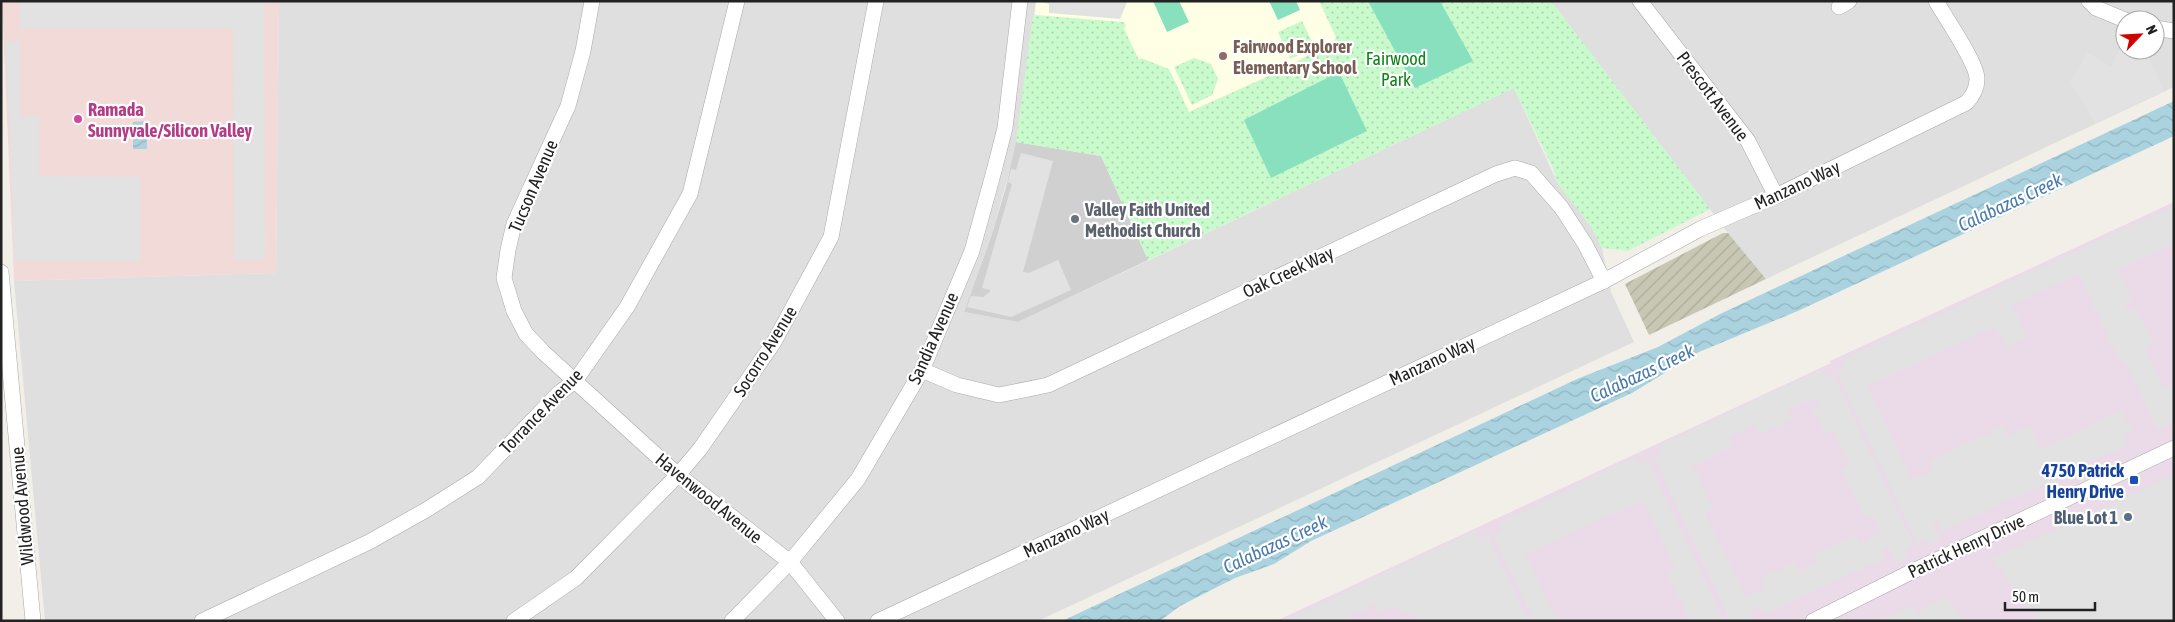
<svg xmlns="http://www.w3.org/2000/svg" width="2175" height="622" font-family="'Asap Condensed',sans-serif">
<defs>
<pattern id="construction-furrows" width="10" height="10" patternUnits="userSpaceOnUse" patternTransform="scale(1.25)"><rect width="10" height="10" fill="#c7c7b4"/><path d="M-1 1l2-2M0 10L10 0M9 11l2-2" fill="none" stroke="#abab9a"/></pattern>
<pattern id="park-dots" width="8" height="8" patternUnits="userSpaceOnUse" patternTransform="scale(1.25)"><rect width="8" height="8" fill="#c8facc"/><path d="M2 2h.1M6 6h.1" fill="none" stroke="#acd6af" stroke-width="1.8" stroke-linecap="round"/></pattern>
<pattern id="water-waves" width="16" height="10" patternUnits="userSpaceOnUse" patternTransform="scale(1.25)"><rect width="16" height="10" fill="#aad3df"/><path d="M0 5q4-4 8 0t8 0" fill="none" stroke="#92b5bf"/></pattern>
</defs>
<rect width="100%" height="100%" fill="#f2efe9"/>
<g fill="#e0dfdf" fill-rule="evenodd">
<polygon points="279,1 1036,1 1017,144 991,237 964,312 1018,322 1514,88 1557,182 1592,228 1602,248 1611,292 1634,342 1038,621 45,621 14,281 276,273"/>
<path d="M1551,1H2174V87L1766,279L1728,233ZM2125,20H2155V50H2125Z"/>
</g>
<polygon fill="#f2dad9" points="2,1 279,1 276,273 14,281"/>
<polygon fill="#ebdbe8" points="2174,202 2174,621 1276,621 1831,363 1830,361"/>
<polygon fill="#ffffe5" points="1036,1 1319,1 1336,37 1335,40 1283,70 1189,112 1169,69 1139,61 1121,23 1035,15"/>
<polygon fill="#d0d0d0" points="1016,142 1101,156 1148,260 1018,322 964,312 991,237 1006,187"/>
<polygon fill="url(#construction-furrows)" points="1723,233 1728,233 1766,279 1649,335 1625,284"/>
<g fill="url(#park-dots)">
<polygon points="1319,1 1551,1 1710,209 1628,251 1602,248 1592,228 1557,182 1553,168 1514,88 1148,260 1101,156 1016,142 1033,15 1123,22 1126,25 1124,29 1139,60 1141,58 1169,69 1189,112 1282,70 1335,40 1336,37"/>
<polygon points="1302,21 1315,48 1290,59 1278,32"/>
<polygon points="1194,58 1211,64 1218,79 1212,95 1192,105 1174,67"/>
</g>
<g fill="#88e0be">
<polygon points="1153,1 1179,1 1189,22 1167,32"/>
<polygon points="1269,1 1296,1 1300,10 1278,20"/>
<polygon points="1368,1 1440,1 1473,61 1415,88"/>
<polygon points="1339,72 1367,131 1271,178 1244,120"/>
</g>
<g fill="#e2e2e2" fill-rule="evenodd">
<polygon points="20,1 264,1 265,260 234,260 233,29 20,29"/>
<polygon points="1036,1 1127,1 1127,2 1120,19 1049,13 1049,4"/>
<polygon points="2125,39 2125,50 2146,50 2164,91 2095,123 2070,82 2087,53 2111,66"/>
<polygon points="20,41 20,115 39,116 39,176 140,177 141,261 15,261 6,42"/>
<polygon points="1021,153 1053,161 1023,272 1029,273 1058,260 1071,290 1011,317 967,307 971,296 983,297 990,292 990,290 982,288 1012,184 1008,182 1011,169 1016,170"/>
<polygon points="2174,206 2174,243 2117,270 2132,300 2125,303 2128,312 2136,308 2153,344 2145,349 2164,388 2174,384 2174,428 2171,423 2157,429 2125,361 2120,362 2079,274 2012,305 2027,338 2006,347 1996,326 1868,386 1912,480 1934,470 1930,461 2003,427 2007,436 2030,425 2041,449 2122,410 2132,432 2123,436 2127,445 2055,478 2057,483 2045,489 2042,485 1942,531 1937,522 1933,525 1940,539 1928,545 1924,539 1917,543 1837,373 1845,368 1841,360"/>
<path d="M1821,370L1825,378L1833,374L1914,544L1905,550L1908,558L1897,563L1889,548L1884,547L1881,550L1885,558L1764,614L1760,606L1753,609L1751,613L1754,621H1730L1654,457L1662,453L1658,446ZM1818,399L1821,405L1813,409L1824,432L1833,431L1835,434L1850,464L1841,469L1865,519L1873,515L1881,532L1860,544L1856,535L1814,554L1817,563L1799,572L1794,563L1761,579L1765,588L1745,596L1704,514L1713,508L1693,466L1733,446L1729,437L1754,425L1759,435L1792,420L1789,410L1809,400Z"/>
<polygon points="1636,457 1640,464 1648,461 1724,621 1690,621 1668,574 1676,570 1643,500 1525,554 1557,621 1534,621 1493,534 1501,531 1499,523"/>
<polygon points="2174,475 2174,621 2039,621 1992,559"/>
<polygon points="1474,532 1479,540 1488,535 1528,621 1429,621 1391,607 1379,614 1374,605 1339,621 1284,621"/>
<polygon points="1946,597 1965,621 1879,621 1913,605 1917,613"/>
</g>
<g fill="url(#water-waves)">
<polygon points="2174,101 2174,136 1800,310 1699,352 1632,393 1311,541 1274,564 1235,578 1180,606 1160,621 1062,621 1577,379 1658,347 1720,314"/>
<polygon points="146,121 147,149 133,149 133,122"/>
</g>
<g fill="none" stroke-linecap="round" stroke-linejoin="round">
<g stroke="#a9a9a9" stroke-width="16">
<g id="minor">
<polyline points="592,1 583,51 568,106 514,224 508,250 504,278 514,311 526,334 543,352 678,475 790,562 837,621"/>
<polyline points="1640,1 1748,141 1776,196"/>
<polyline points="2089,1 2096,8 2125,20"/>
<polyline points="1839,7 1849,1"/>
<polyline points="2155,28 2174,31"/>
<polyline points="1,272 33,621"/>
<polyline points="922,370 957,385 999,395 1048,385 1496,174 1515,168 1531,173 1561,207 1585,244 1604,281"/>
<polyline points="202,621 369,542 426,510 478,477 559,393 575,381 627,307 690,194 737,1"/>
<polyline points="514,621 576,578 678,475 700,449 774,342 831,237 876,1"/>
<polyline points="732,621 790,562 858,479 922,370 972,251 994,171 1005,128 1020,1"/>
<path d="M878,621L1604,281L1700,229L1776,196L1966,103C1973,96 1977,89 1977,79C1977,63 1945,17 1936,1"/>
<polyline points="1813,621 1909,573 2174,448"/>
</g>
</g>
<use href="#minor" stroke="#fff" stroke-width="15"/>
</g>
<circle fill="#8d6e63" stroke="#fff" stroke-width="2" cx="1223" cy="56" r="5"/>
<circle fill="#d1479c" stroke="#fff" stroke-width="2" cx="78" cy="119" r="5"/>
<circle fill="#6b7280" stroke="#fff" stroke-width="2" cx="1075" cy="219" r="5"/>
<rect fill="#1a4fb4" stroke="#fff" stroke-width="2" x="2129" y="475" width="10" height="10" rx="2.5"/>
<circle fill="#5c6f8a" stroke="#fff" stroke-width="2" cx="2128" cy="517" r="5"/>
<g text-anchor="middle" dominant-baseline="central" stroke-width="4.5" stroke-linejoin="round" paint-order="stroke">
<g font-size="18" font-weight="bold" fill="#785e54" stroke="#fff" text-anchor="start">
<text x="1233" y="46">Fairwood Explorer<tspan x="1233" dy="21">Elementary School</tspan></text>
</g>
<g font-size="18" fill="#0c8416" stroke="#fff">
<text x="1396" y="58">Fairwood<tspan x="1396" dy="21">Park</tspan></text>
</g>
<g font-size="18" fill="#222" stroke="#fff">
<text transform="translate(1713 96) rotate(53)">Prescott Avenue</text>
<text transform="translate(1797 185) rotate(-25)">Manzano Way</text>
<text transform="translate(533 186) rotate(-67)">Tucson Avenue</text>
<text transform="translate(1288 272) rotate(-25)">Oak Creek Way</text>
<text transform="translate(933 338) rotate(-66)">Sandia Avenue</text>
<text transform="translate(765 351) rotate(-58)">Socorro Avenue</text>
<text transform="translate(1432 361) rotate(-25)">Manzano Way</text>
<text transform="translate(541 411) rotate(-46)">Torrance Avenue</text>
<text transform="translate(709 498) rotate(39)">Havenwood Avenue</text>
<text transform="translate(22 506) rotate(-95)">Wildwood Avenue</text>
<text transform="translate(1066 533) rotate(-25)">Manzano Way</text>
<text transform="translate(1966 546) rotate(-25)">Patrick Henry Drive</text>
</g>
<g font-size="18" font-weight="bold" fill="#b23c85" stroke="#fff" text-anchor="start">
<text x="88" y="109">Ramada<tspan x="88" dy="21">Sunnyvale/Silicon Valley</tspan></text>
</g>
<g font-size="18" font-weight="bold" fill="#5b616d" stroke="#fff" text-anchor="start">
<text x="1085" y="209">Valley Faith United<tspan x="1085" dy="21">Methodist Church</tspan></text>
</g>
<g font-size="18" font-weight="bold" fill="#164399" stroke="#fff" text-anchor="end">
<text x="2124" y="470">4750 Patrick<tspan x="2124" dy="21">Henry Drive</tspan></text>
</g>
<g font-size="18" font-weight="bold" fill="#4e5e75" stroke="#fff" text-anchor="end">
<text x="2118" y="517">Blue Lot 1</text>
</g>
<g font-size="19" font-style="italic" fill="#4a7aab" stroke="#fff">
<text transform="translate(2010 202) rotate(-25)">Calabazas Creek</text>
<text transform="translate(1642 373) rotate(-25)">Calabazas Creek</text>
<text transform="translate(1275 544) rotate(-25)">Calabazas Creek</text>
</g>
</g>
<rect width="2175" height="622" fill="none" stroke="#222222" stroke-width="5"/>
<g transform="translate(2140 35) rotate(65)"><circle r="24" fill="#ffffff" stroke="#a7a7a7"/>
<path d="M0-4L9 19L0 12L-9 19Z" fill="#d40000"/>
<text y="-8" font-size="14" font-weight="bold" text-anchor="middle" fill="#222222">N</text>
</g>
<path d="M2005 602v8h90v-8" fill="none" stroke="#222222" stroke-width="2.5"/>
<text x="2012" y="602" font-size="15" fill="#222222" stroke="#ffffff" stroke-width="4" paint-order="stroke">50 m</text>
</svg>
